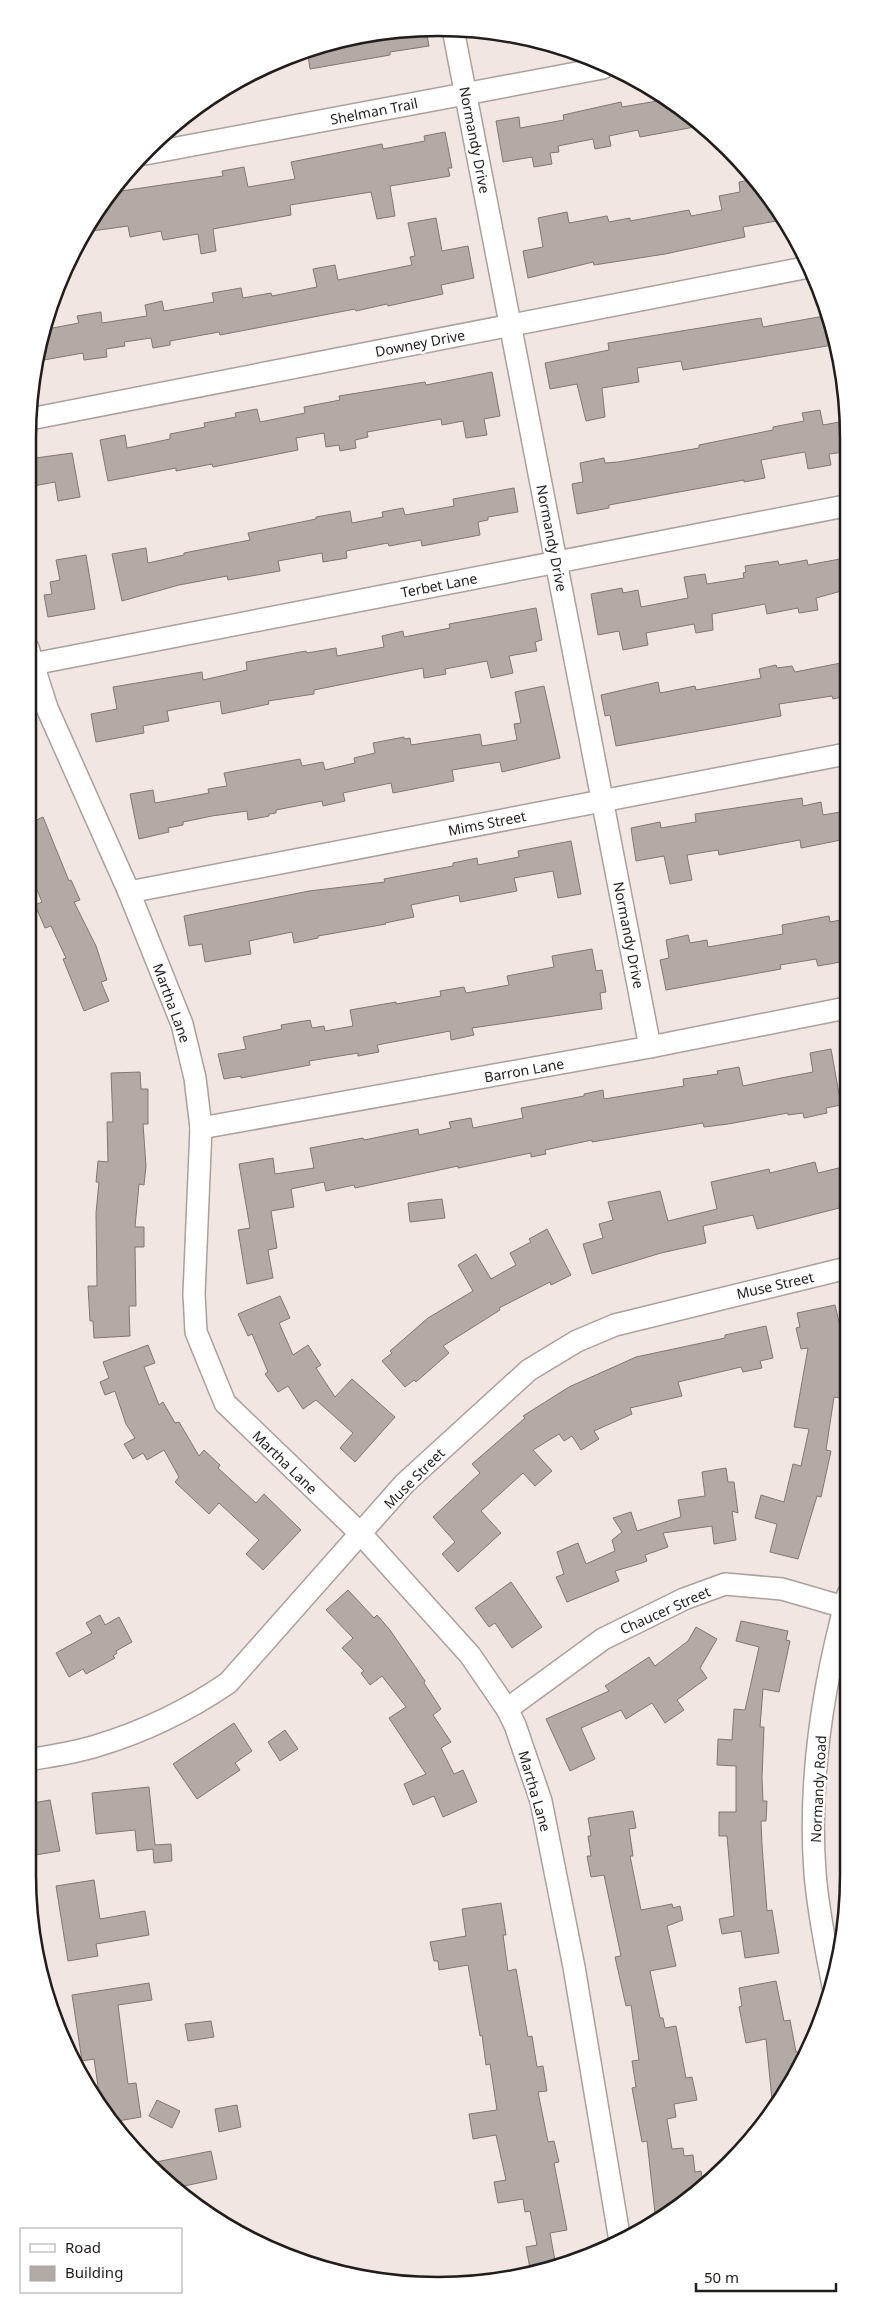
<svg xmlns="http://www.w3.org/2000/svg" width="876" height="2313" font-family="'Noto Sans',sans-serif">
<rect width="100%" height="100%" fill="#f1e6e2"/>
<g fill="#b3a9a5" stroke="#807773">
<polygon points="426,30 429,46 390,52 390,55 310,69 307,49 385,31"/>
<polygon points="669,99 700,126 640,137 638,130 609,136 611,146 595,149 593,139 558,146 559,152 550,153 552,164 534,167 532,157 503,162 496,121 519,117 520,128 564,120 563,115 621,102 622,107"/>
<polygon points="445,132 452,168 448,168 450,176 390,186 395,216 377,219 371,192 290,205 291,215 213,229 216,251 201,254 198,234 163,240 161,231 130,237 128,226 85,232 108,195 121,193 121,191 223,176 222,171 244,167 248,187 295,179 291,162 382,144 383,149 425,141 424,136"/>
<polygon points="755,179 782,220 743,227 745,237 665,254 594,265 593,262 528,278 523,251 543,247 538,218 567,212 569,223 607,216 609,222 630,218 630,221 689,210 691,216 722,210 719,196 740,192 739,182"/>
<polygon points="436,218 442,251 468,246 474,278 441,285 443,294 388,306 387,304 356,311 355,309 220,335 219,332 170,341 170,345 153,348 151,338 124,342 125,346 106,349 107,357 84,360 83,353 38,361 42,330 79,323 77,316 101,312 102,323 147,316 145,305 162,301 164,311 214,302 212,293 241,288 243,298 271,293 272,296 317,287 313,269 335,265 338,280 412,265 410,257 415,256 408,223"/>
<polygon points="824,316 833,345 683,370 681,361 637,368 639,382 602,388 605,417 586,421 577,384 550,389 545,363 609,350 608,343 761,318 763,327"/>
<polygon points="492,372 500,416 484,419 487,435 466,438 463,421 442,425 441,419 367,432 368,437 355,440 356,448 340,451 339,445 326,447 324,433 296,438 298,450 213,467 212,464 176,471 176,468 108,481 100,440 125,435 127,448 170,439 170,434 205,427 204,423 236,417 235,413 257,409 260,422 305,413 304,407 340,400 339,396 425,382 426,385"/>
<polygon points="820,410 823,425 845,421 845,452 829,454 831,465 808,469 805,452 761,460 765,478 744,482 744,480 609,505 609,508 577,514 572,484 583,482 580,463 604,458 605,463 618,462 699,448 699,445 773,430 773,427 804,421 802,413"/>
<polygon points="72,453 80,497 58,501 55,482 28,487 28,459"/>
<polygon points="514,488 518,512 488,517 488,520 478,522 480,535 422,546 421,540 389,546 388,543 346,551 347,558 323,562 322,553 278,561 280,571 228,580 227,576 179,585 122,601 112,554 146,548 148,563 184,555 184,553 250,540 248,533 316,519 316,517 350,511 352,523 383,517 382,512 403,508 405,515 454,506 453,499"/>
<polygon points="86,555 95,609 48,617 44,595 52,594 50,582 60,580 56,560"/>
<polygon points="845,558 845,590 816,598 818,610 799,613 798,608 767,614 765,604 712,614 713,630 696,633 694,624 646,633 648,645 623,650 619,631 598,635 591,594 622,588 623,593 638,590 641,607 688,598 684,577 705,574 707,584 744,578 743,573 746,572 745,566 778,561 779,565 807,560 808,565"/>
<polygon points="536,608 542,640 535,642 537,651 509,656 513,673 491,678 487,661 445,669 446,674 424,678 423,668 339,685 314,690 314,694 268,701 269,704 222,714 220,701 167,711 169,721 143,726 144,733 96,742 91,714 117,709 113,687 202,672 203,680 247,670 246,662 306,651 307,653 336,648 337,656 384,647 382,636 403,631 404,637 450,628 449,624"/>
<polygon points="846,662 846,696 833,699 832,696 779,704 781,716 616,746 610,715 605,716 601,695 658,682 660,693 695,686 696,690 761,678 759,669 776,665 777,668 792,666 795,672"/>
<polygon points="544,686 560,758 502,772 500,762 452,770 454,781 393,793 391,783 343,793 345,801 323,806 322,801 276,810 276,813 269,814 269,816 248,820 247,811 212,816 183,822 183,825 168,828 169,832 139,839 130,794 153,790 155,803 209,793 208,789 227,786 224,773 300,759 302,766 323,762 325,770 355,763 354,758 375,753 373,743 404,737 404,739 410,738 411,745 480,734 482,746 517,740 514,724 521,723 515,692"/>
<polygon points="802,798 803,806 821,802 823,815 846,811 846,839 801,848 800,840 719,855 718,850 687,855 692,880 670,884 664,856 636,861 631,828 660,822 661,828 696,822 695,814"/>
<polygon points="43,817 69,881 71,880 80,900 74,902 96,946 107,980 101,982 109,1001 84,1011 63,959 66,958 51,926 45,928 35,905 42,902 28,868 28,824"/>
<polygon points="571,841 581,894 558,898 553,871 514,878 517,891 460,902 459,895 411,905 414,917 385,923 386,924 318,936 318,938 294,943 292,932 249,941 251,954 205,962 202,944 189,946 184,916 309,891 385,882 384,879 453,866 453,863 477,858 478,865 519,857 518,851"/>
<polygon points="829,916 830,922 846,919 846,961 818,966 816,959 780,965 781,969 666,990 660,960 669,958 666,940 688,935 690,943 707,940 708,947 783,934 782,925"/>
<polygon points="592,949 596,971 602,970 606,992 600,993 602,1009 472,1028 474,1035 451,1040 450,1031 377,1045 379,1052 358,1056 358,1053 309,1061 310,1065 241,1078 241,1076 224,1079 218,1054 246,1049 243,1037 282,1029 281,1025 310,1020 312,1028 324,1026 325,1031 353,1026 350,1010 396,1002 396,1004 441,996 440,991 464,987 466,993 509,985 507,976 554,967 552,956"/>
<polygon points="831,1049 841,1105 826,1108 827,1113 804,1118 803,1113 788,1115 788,1113 728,1124 704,1127 703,1123 592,1142 592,1140 545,1150 546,1154 531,1157 531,1153 458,1168 458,1166 355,1188 354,1185 326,1191 324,1182 291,1189 294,1207 271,1211 277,1248 268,1250 273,1278 247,1284 238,1230 250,1228 239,1164 273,1158 275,1174 314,1168 310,1148 363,1138 364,1140 418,1129 419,1135 451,1128 449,1122 471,1118 473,1128 523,1118 521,1108 584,1096 584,1094 603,1090 604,1099 684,1086 683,1079 718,1074 717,1071 739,1067 743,1086 781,1078 813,1072 810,1053"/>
<polygon points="140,1072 141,1089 148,1089 148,1124 143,1124 146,1166 144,1185 139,1184 135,1227 144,1227 144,1247 135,1247 136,1306 129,1306 130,1336 94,1338 93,1321 90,1321 88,1286 97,1286 96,1213 99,1182 96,1182 98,1161 108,1162 107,1122 113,1122 111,1073"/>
<polygon points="815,1162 818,1173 847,1166 847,1206 757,1229 753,1215 703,1226 706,1243 661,1253 592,1274 583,1244 603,1238 599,1224 613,1220 608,1202 660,1191 668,1221 717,1209 711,1182 769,1169 770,1173"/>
<polygon points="442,1199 445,1218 410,1222 408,1203"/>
<polygon points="547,1229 571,1275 551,1285 550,1282 499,1308 500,1310 443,1346 449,1353 416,1382 414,1380 405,1387 382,1361 392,1353 390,1351 428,1318 473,1291 458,1265 476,1254 491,1279 516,1265 510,1253 531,1242 529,1239"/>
<polygon points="280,1296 290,1318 279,1323 293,1355 308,1345 321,1365 316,1368 335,1397 352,1379 395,1417 355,1462 340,1448 353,1433 316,1400 303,1409 288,1386 278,1392 265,1374 268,1372 252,1334 248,1336 238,1314"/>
<polygon points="835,1305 841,1330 845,1330 847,1338 847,1399 834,1397 826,1450 831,1451 821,1497 817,1496 798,1559 770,1552 777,1524 755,1518 761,1495 784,1502 793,1464 801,1466 809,1429 794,1427 808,1348 801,1349 796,1328 800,1327 797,1313"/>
<polygon points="766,1326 773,1358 760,1361 762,1368 743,1372 741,1367 678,1382 682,1396 630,1408 632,1414 594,1431 599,1439 581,1450 572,1436 564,1441 559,1434 533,1450 552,1471 535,1486 523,1473 481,1511 501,1533 458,1572 442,1554 455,1542 433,1517 480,1473 472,1464 525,1418 523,1416 569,1387 636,1357 725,1338 725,1335"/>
<polygon points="148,1345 155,1363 144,1367 159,1405 163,1402 175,1423 179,1422 199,1456 204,1450 220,1465 218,1468 256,1503 264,1494 301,1530 263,1570 246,1554 259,1540 219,1503 209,1514 175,1482 179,1477 164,1450 147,1460 143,1453 133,1459 124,1444 135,1438 126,1424 115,1391 105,1395 100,1382 109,1378 103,1362"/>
<polygon points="726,1468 728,1482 734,1482 738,1513 732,1511 736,1540 714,1544 712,1526 663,1533 668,1547 645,1555 647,1561 642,1563 615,1571 619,1581 567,1602 556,1577 564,1574 557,1552 578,1543 586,1564 615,1551 612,1540 622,1532 613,1518 631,1512 637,1531 681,1517 678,1500 705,1496 702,1472"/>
<polygon points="511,1582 542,1627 512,1648 495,1623 489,1627 475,1608"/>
<polygon points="348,1590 374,1618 377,1615 390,1630 425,1681 424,1683 441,1709 433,1715 451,1742 441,1748 454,1774 463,1770 477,1802 443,1817 434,1796 413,1805 404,1784 426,1774 389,1718 406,1707 382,1676 370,1685 361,1673 364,1671 342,1648 353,1638 326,1610"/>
<polygon points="100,1615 105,1625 119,1617 132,1642 116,1651 117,1653 113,1656 115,1658 86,1674 83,1669 69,1677 56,1653 92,1633 86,1623"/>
<polygon points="741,1621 788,1631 786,1640 790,1641 779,1692 763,1689 760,1727 764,1727 762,1778 763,1801 767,1801 766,1821 761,1821 762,1845 767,1911 772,1910 779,1953 745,1958 741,1931 722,1934 719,1919 734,1916 727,1836 719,1836 719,1812 736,1812 736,1766 717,1765 718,1739 732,1740 734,1709 745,1710 759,1647 736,1641"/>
<polygon points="696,1627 717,1639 700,1668 707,1678 677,1700 684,1710 665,1723 652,1703 626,1719 621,1710 581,1728 595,1759 570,1771 546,1719 609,1691 605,1686 649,1657 655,1666 688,1641"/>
<polygon points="234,1723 252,1751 235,1763 240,1770 197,1799 173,1764"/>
<polygon points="285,1730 298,1749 280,1761 268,1742"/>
<polygon points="149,1787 155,1845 171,1844 172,1861 154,1863 153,1849 137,1851 135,1830 96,1834 92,1793"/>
<polygon points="50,1800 60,1851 29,1856 28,1804"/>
<polygon points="633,1811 636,1828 629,1829 633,1856 630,1856 641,1910 672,1904 673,1908 680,1906 683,1920 667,1926 676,1966 650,1971 660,2018 663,2018 665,2028 676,2026 686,2078 692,2077 697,2100 674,2104 676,2117 667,2119 672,2149 683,2148 684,2156 693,2155 695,2172 701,2171 703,2182 666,2216 656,2222 647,2141 642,2142 632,2088 636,2087 632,2061 639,2060 631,2005 626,2006 615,1957 621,1956 604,1875 591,1877 587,1856 591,1856 588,1836 591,1836 588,1818"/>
<polygon points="94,1880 100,1919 145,1911 149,1935 96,1944 98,1956 68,1961 56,1886"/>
<polygon points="501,1903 506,1935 503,1935 508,1971 516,1969 528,2037 532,2036 537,2067 543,2066 547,2091 538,2092 548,2142 554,2141 559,2162 554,2163 567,2230 550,2233 556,2266 531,2274 526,2247 537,2245 530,2211 525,2212 523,2199 498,2203 494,2182 506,2180 496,2135 473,2139 469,2114 497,2110 490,2064 486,2065 482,2035 480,2036 468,1965 439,1970 438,1961 434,1961 430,1942 466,1936 462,1909"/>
<polygon points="776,1981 784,2021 790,2020 796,2052 799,2052 801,2065 773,2110 766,2039 746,2043 739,2007 742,2006 739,1988"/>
<polygon points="149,1983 152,2000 118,2005 128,2084 136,2083 141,2117 112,2122 101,2107 94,2059 82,2061 72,1995"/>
<polygon points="211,2021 214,2037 188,2041 185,2024"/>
<polygon points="157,2100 180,2111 172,2128 149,2116"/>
<polygon points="237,2105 241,2127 219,2132 215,2109"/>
<polygon points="211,2151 217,2179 180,2187 151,2163"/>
</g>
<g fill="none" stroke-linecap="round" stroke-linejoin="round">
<g stroke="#aaa09c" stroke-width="24">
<g id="minor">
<polyline points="453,29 650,1047"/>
<polyline points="145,154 603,68"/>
<polyline points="30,419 809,267"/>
<polyline points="28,648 47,708 129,892 182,1024 195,1078 201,1128 194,1294 196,1332 225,1403 361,1534 470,1655 507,1709 515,1725 541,1801 574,1967 620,2241"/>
<polyline points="33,664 845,506"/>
<polyline points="129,892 846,754"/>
<polyline points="201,1128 650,1047 846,1008"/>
<polyline points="507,1709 603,1639 684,1599 725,1584 782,1589 844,1607"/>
<path d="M28,1760C50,1756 74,1753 96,1746C143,1732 187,1711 228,1683L405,1483L529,1370L577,1341L615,1325L847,1268"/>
<path d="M833,1986C826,1949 818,1911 815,1873C808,1779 823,1684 848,1594"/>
</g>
</g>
<use href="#minor" stroke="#fff" stroke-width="21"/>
</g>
<g text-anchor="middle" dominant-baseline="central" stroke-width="5" stroke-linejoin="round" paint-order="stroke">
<g font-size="14" fill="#201d1b" stroke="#fff">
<text transform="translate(374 111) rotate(-11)">Shelman Trail</text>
<text transform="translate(475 140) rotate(79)">Normandy Drive</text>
<text transform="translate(420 343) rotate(-11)">Downey Drive</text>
<text transform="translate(552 538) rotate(79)">Normandy Drive</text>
<text transform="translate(439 585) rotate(-11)">Terbet Lane</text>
<text transform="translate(487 823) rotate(-11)">Mims Street</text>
<text transform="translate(629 935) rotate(79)">Normandy Drive</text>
<text transform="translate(172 1003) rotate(70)">Martha Lane</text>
<text transform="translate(524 1070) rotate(-10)">Barron Lane</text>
<text transform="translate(775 1285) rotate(-13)">Muse Street</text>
<text transform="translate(285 1462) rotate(44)">Martha Lane</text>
<text transform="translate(414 1478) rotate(-45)">Muse Street</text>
<text transform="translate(665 1610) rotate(-24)">Chaucer Street</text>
<text transform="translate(818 1789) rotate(-87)">Normandy Road</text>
<text transform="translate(535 1791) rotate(74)">Martha Lane</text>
</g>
</g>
<path d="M0 0H876V2313H0ZM438 36H438A402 402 0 0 1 840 438V1875A402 402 0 0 1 438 2277H438A402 402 0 0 1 36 1875V438A402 402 0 0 1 438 36Z" fill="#fff" fill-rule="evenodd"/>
<path fill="none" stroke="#201d1b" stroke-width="2.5" d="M438 36H438A402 402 0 0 1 840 438V1875A402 402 0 0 1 438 2277H438A402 402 0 0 1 36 1875V438A402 402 0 0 1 438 36Z"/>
<rect x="20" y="2228" width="162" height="65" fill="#ffffff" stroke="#a6a5a4"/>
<rect x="30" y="2244" width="25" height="8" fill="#ffffff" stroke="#a6a5a4"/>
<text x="65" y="2253" font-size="15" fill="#201d1b">Road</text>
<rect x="30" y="2266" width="25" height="15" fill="#b3a9a5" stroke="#a6a5a4"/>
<text x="65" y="2278" font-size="15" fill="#201d1b">Building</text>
<path d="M696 2283v8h140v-8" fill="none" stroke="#201d1b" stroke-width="2.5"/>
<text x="704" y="2283" font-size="15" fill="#201d1b" stroke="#ffffff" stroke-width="4" paint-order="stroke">50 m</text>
</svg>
